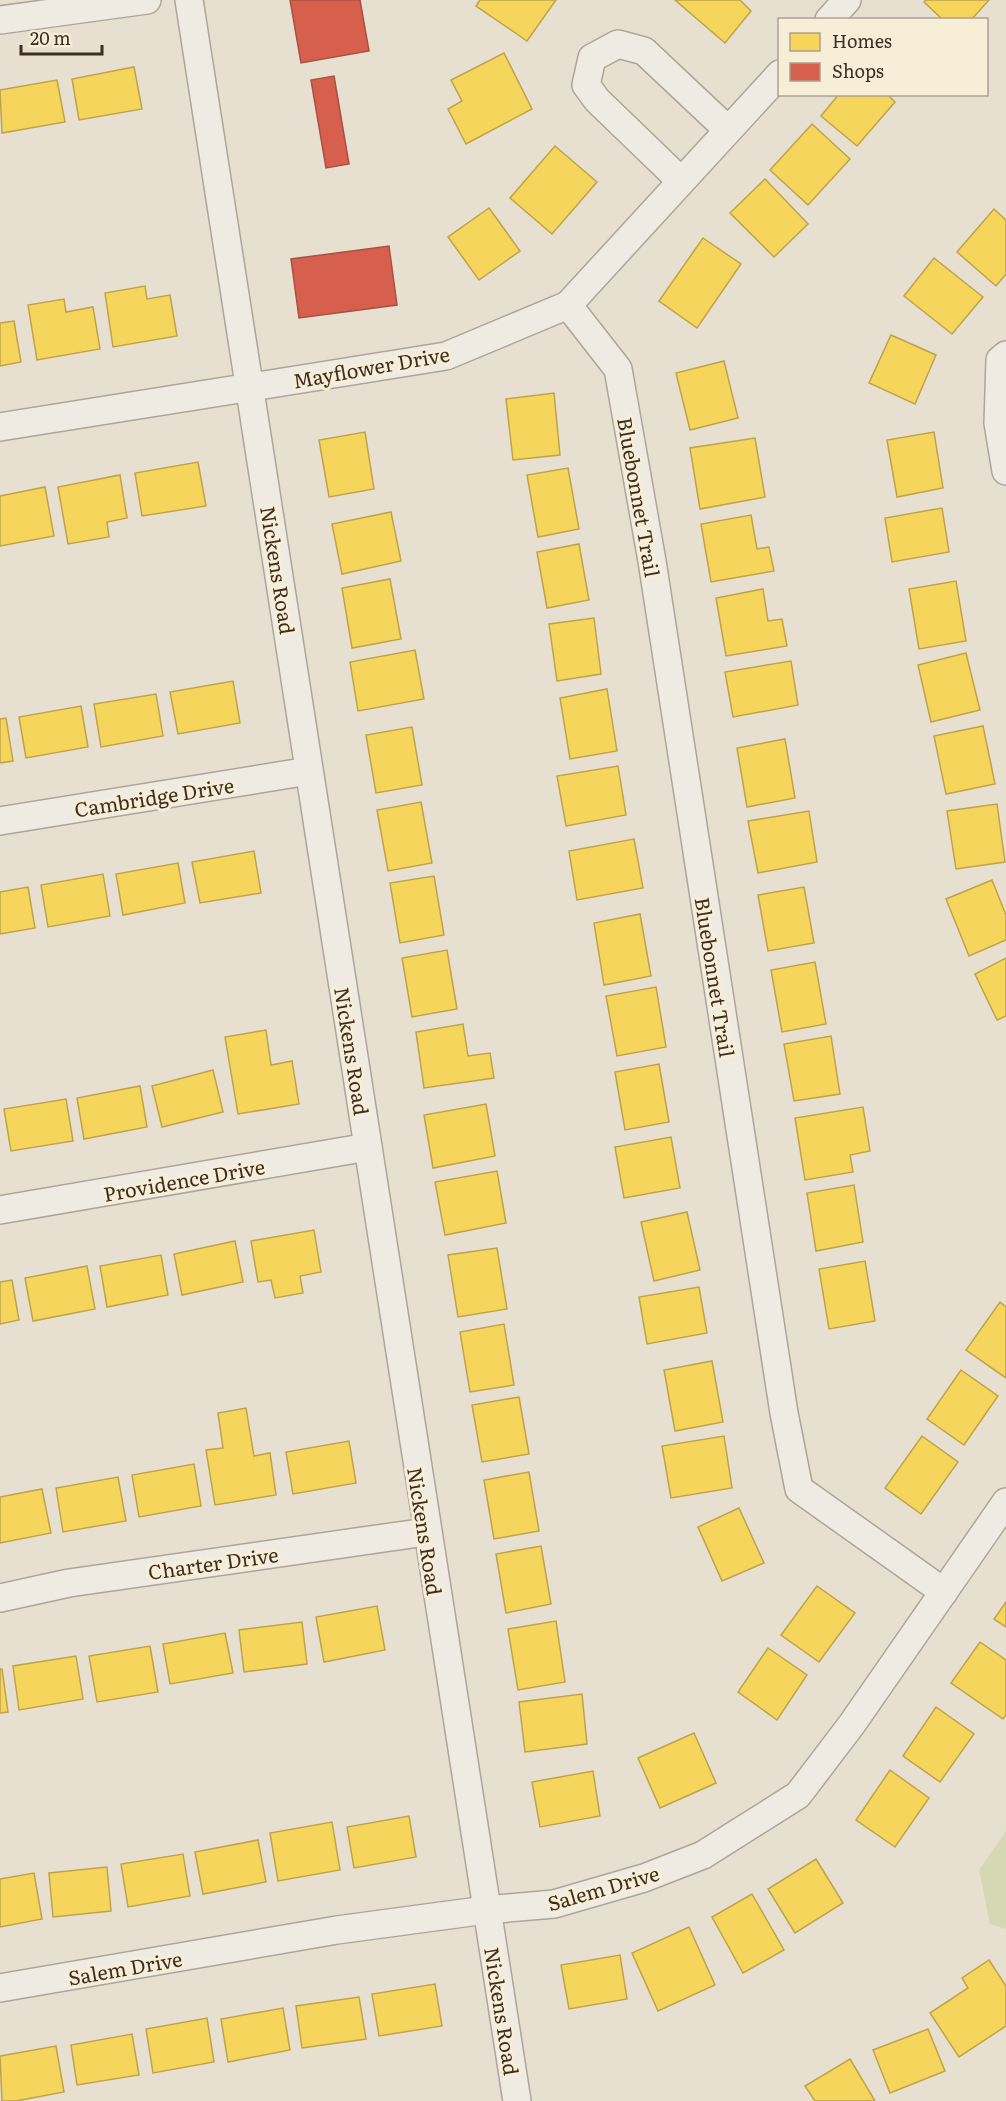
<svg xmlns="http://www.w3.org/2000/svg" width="1006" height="2101" font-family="Literata,serif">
<rect width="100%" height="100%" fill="#e7e0d1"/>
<polygon fill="#d6d7b3" points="1006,1831 1006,1929 990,1924 979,1870"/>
<g fill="#f6d55c" stroke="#bea34a" stroke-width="1.5">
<polygon points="480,0 556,0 527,41 476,6"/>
<polygon points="675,0 740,0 751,11 725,43"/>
<polygon points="926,0 989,0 971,20 943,20 924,2"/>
<polygon points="504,53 532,109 466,144 448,109 462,101 451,80"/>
<polygon points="134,67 142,109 79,120 72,79"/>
<polygon points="57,80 65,122 2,133 0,90"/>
<polygon points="839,94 887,94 895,102 857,146 821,116"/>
<polygon points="812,124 850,159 808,205 770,170"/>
<polygon points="555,146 597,182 552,234 510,198"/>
<polygon points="765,179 808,224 774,257 730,213"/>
<polygon points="489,208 520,251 479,280 448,237"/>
<polygon points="994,209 1006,220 1006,274 996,286 957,252"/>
<polygon points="703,238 741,264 697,328 659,301"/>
<polygon points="934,258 983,297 952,334 904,296"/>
<polygon points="145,286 147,299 170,295 177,336 113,347 105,293"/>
<polygon points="64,299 66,312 93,307 100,349 37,360 28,305"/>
<polygon points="14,321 21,362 0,366 0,323"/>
<polygon points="891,335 936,355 915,404 869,383"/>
<polygon points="724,361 738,418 690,430 676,373"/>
<polygon points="554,393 560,455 513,460 506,399"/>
<polygon points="365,432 374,489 329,497 319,440"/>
<polygon points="934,432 943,488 897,497 887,440"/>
<polygon points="755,438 765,497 700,509 690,448"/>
<polygon points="198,462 206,506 142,516 135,473"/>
<polygon points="568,468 579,529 538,537 527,475"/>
<polygon points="120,475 127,518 107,522 109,537 68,544 58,487"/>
<polygon points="45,487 54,536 0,546 0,496"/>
<polygon points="942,508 949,552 892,562 885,518"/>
<polygon points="391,512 401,561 342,574 332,524"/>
<polygon points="751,515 757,549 769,547 774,571 711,582 701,524"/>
<polygon points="579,544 589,600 547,608 537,552"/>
<polygon points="390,579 401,639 352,648 342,588"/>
<polygon points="956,581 966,641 919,649 909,589"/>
<polygon points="763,589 768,621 782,619 787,646 726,656 716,598"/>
<polygon points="594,618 601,674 557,681 549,624"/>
<polygon points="415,650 424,699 358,711 350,662"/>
<polygon points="966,653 980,710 931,722 918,665"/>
<polygon points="791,661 798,705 733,717 725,672"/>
<polygon points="233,681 240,723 178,734 170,692"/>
<polygon points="607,689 617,751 570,759 560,698"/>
<polygon points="156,694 163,736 101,747 94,704"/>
<polygon points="81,706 88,747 26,758 19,717"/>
<polygon points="6,718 13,761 0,763 0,719"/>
<polygon points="983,726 995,784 946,794 934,736"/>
<polygon points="412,727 422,785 376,793 366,735"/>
<polygon points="785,739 795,798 747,807 737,748"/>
<polygon points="618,766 626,815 566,826 557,776"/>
<polygon points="421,802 432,863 388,871 377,810"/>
<polygon points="997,804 1005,862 956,869 947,811"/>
<polygon points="809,811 817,862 758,873 748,821"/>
<polygon points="634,839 643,888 577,900 569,851"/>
<polygon points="254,851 261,893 200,903 192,862"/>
<polygon points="178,863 185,903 123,915 116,874"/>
<polygon points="103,874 110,916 48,927 41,885"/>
<polygon points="434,876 444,935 400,943 390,883"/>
<polygon points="992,880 1006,915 1006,940 969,956 946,899"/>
<polygon points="28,887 35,928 0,934 0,892"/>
<polygon points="804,887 814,943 768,951 758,895"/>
<polygon points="640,914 651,976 604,985 594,923"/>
<polygon points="447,950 457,1009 412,1017 402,958"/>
<polygon points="1006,958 1006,1016 997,1020 975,974"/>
<polygon points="815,962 826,1024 782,1032 771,970"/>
<polygon points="656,987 666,1047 617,1056 606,996"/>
<polygon points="463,1024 468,1056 490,1053 494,1078 424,1088 416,1032"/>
<polygon points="266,1030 271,1065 292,1061 299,1104 238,1114 225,1037"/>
<polygon points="831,1036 840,1094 794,1101 784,1044"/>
<polygon points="659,1064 669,1122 625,1130 615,1072"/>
<polygon points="213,1070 223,1112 162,1127 152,1086"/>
<polygon points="140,1086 147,1127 84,1139 77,1098"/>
<polygon points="66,1099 73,1141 11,1151 4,1109"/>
<polygon points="486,1104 495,1156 433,1168 424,1115"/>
<polygon points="863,1107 870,1151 850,1155 853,1172 805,1180 795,1118"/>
<polygon points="671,1137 680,1188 624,1198 615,1147"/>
<polygon points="497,1171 506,1223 445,1235 435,1182"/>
<polygon points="854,1185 863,1242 816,1251 807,1193"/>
<polygon points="687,1212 700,1270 654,1281 641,1222"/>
<polygon points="314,1230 321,1272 300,1276 303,1293 275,1298 271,1280 258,1282 251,1241"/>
<polygon points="235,1241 243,1282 182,1295 174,1254"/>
<polygon points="497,1248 507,1309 458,1317 448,1255"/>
<polygon points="161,1255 168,1295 107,1307 100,1266"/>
<polygon points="865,1261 875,1321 829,1329 819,1269"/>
<polygon points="87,1266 95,1309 33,1321 25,1278"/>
<polygon points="12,1280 19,1320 0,1324 0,1282"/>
<polygon points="699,1287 707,1333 647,1344 639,1297"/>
<polygon points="1000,1302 1006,1307 1006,1378 966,1350"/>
<polygon points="504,1324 514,1385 470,1392 460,1332"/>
<polygon points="712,1361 723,1422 675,1431 664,1370"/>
<polygon points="961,1370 998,1396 964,1445 927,1419"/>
<polygon points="519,1397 529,1454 482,1462 472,1405"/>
<polygon points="246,1408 254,1456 270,1453 276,1495 215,1505 206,1450 223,1448 218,1413"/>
<polygon points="724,1436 732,1488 671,1498 662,1446"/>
<polygon points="922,1436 958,1462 921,1514 885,1488"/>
<polygon points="349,1441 356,1483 293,1494 286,1452"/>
<polygon points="194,1464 201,1506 139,1517 132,1475"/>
<polygon points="529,1472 539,1531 494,1539 484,1480"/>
<polygon points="118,1477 126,1521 63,1532 56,1488"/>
<polygon points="42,1489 51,1533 0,1543 0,1497"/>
<polygon points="739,1508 764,1563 722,1581 698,1527"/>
<polygon points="541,1546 551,1604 506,1613 496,1554"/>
<polygon points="817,1586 855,1613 819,1662 781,1635"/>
<polygon points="1006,1602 1006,1627 994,1619"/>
<polygon points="377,1606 385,1650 324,1662 316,1617"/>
<polygon points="556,1621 565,1682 518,1690 508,1629"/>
<polygon points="302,1622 307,1664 244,1672 239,1630"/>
<polygon points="225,1633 233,1673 170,1684 163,1644"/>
<polygon points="980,1642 1006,1660 1006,1715 1003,1719 951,1683"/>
<polygon points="150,1646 158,1692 97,1702 89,1656"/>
<polygon points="768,1648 807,1675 777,1720 738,1692"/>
<polygon points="76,1656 83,1699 19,1710 13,1666"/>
<polygon points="0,1669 2,1669 8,1712 0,1713"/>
<polygon points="582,1694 587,1744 525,1752 519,1702"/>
<polygon points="936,1707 974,1734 940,1782 903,1756"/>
<polygon points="694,1733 716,1783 660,1808 638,1758"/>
<polygon points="890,1770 929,1798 895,1847 856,1820"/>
<polygon points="593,1771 600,1816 540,1827 532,1782"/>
<polygon points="409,1816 416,1857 354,1868 347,1827"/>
<polygon points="332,1822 340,1870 278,1881 270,1833"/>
<polygon points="258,1840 266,1882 203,1894 195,1852"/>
<polygon points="183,1854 190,1896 128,1907 121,1864"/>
<polygon points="816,1859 843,1903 795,1933 768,1889"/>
<polygon points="107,1867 111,1911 53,1917 49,1873"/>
<polygon points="34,1873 42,1919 0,1927 0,1879"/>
<polygon points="752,1894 784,1950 743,1973 712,1917"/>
<polygon points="689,1927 715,1985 658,2011 632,1953"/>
<polygon points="620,1955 627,1999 569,2009 561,1965"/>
<polygon points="989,1960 1006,1986 1006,2026 959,2057 930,2013 968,1988 962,1978"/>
<polygon points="435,1984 442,2026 379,2036 372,1994"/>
<polygon points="359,1997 366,2039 302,2048 296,2006"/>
<polygon points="283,2008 290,2050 228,2062 221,2019"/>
<polygon points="207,2018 214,2062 153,2073 146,2029"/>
<polygon points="928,2029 945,2071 890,2093 873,2050"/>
<polygon points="132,2034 139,2075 77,2085 71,2045"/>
<polygon points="56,2046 64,2092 16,2101 2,2101 0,2056"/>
<polygon points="850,2059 875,2101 815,2101 805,2086"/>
</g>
<g fill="#d6604d" stroke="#a85140" stroke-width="1.5">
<polygon points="290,0 360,0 369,51 301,63"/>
<polygon points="334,76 349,164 326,168 311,80"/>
<polygon points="389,246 397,305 299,318 291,259"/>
</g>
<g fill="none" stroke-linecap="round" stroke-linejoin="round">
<g stroke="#ada599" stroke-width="30">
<g id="minor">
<path d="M189,0C300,700 405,1401 517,2101"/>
<polyline points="0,20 147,0"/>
<polyline points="829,20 847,0"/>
<polyline points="681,181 597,100 586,85 592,58 618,44 644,51 728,130"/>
<polyline points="568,305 618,369 652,561 784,1413 799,1489 944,1592"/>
<polyline points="1006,355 1000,360 998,423 1006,471"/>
<polyline points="0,427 446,356 568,305 780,74"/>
<polyline points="0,821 309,771"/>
<polyline points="0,1210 368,1147"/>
<polyline points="0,1598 69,1583 426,1532"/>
<polyline points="0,1988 337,1930 486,1910 554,1904 644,1878 703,1855 798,1795 852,1724 1006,1502"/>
</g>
</g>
<use href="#minor" stroke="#efebe3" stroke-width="27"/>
</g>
<g text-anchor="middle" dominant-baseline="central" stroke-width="6" stroke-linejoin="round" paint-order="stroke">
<g font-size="20" fill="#3d2e20" stroke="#f7eed8">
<text transform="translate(371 366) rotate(-10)">Mayflower Drive</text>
<text transform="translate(640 497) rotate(80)">Bluebonnet Trail</text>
<text transform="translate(279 570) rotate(81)">Nickens Road</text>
<text transform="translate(154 796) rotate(-9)">Cambridge Drive</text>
<text transform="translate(716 977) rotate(81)">Bluebonnet Trail</text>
<text transform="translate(353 1051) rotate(81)">Nickens Road</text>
<text transform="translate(184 1179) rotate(-10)">Providence Drive</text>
<text transform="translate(426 1531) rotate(81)">Nickens Road</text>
<text transform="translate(213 1562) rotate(-8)">Charter Drive</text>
<text transform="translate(603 1887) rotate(-16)">Salem Drive</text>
<text transform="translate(125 1967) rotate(-10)">Salem Drive</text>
<text transform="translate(503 2011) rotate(81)">Nickens Road</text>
</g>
</g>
<rect x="778" y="18" width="210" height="78" fill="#f7eed8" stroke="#ada18e" stroke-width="1.5"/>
<rect x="790" y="33" width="30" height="18" fill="#f6d55c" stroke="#ada18e" stroke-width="1.5"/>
<text x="832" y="48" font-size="18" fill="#3d2e20">Homes</text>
<rect x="790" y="63" width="30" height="18" fill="#d6604d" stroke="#ada18e" stroke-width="1.5"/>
<text x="832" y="78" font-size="18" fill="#3d2e20">Shops</text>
<path d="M21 45v9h81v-9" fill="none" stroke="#3d2e20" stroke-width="3"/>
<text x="30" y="45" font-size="18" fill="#3d2e20" stroke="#f7eed8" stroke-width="4.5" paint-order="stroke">20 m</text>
</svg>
